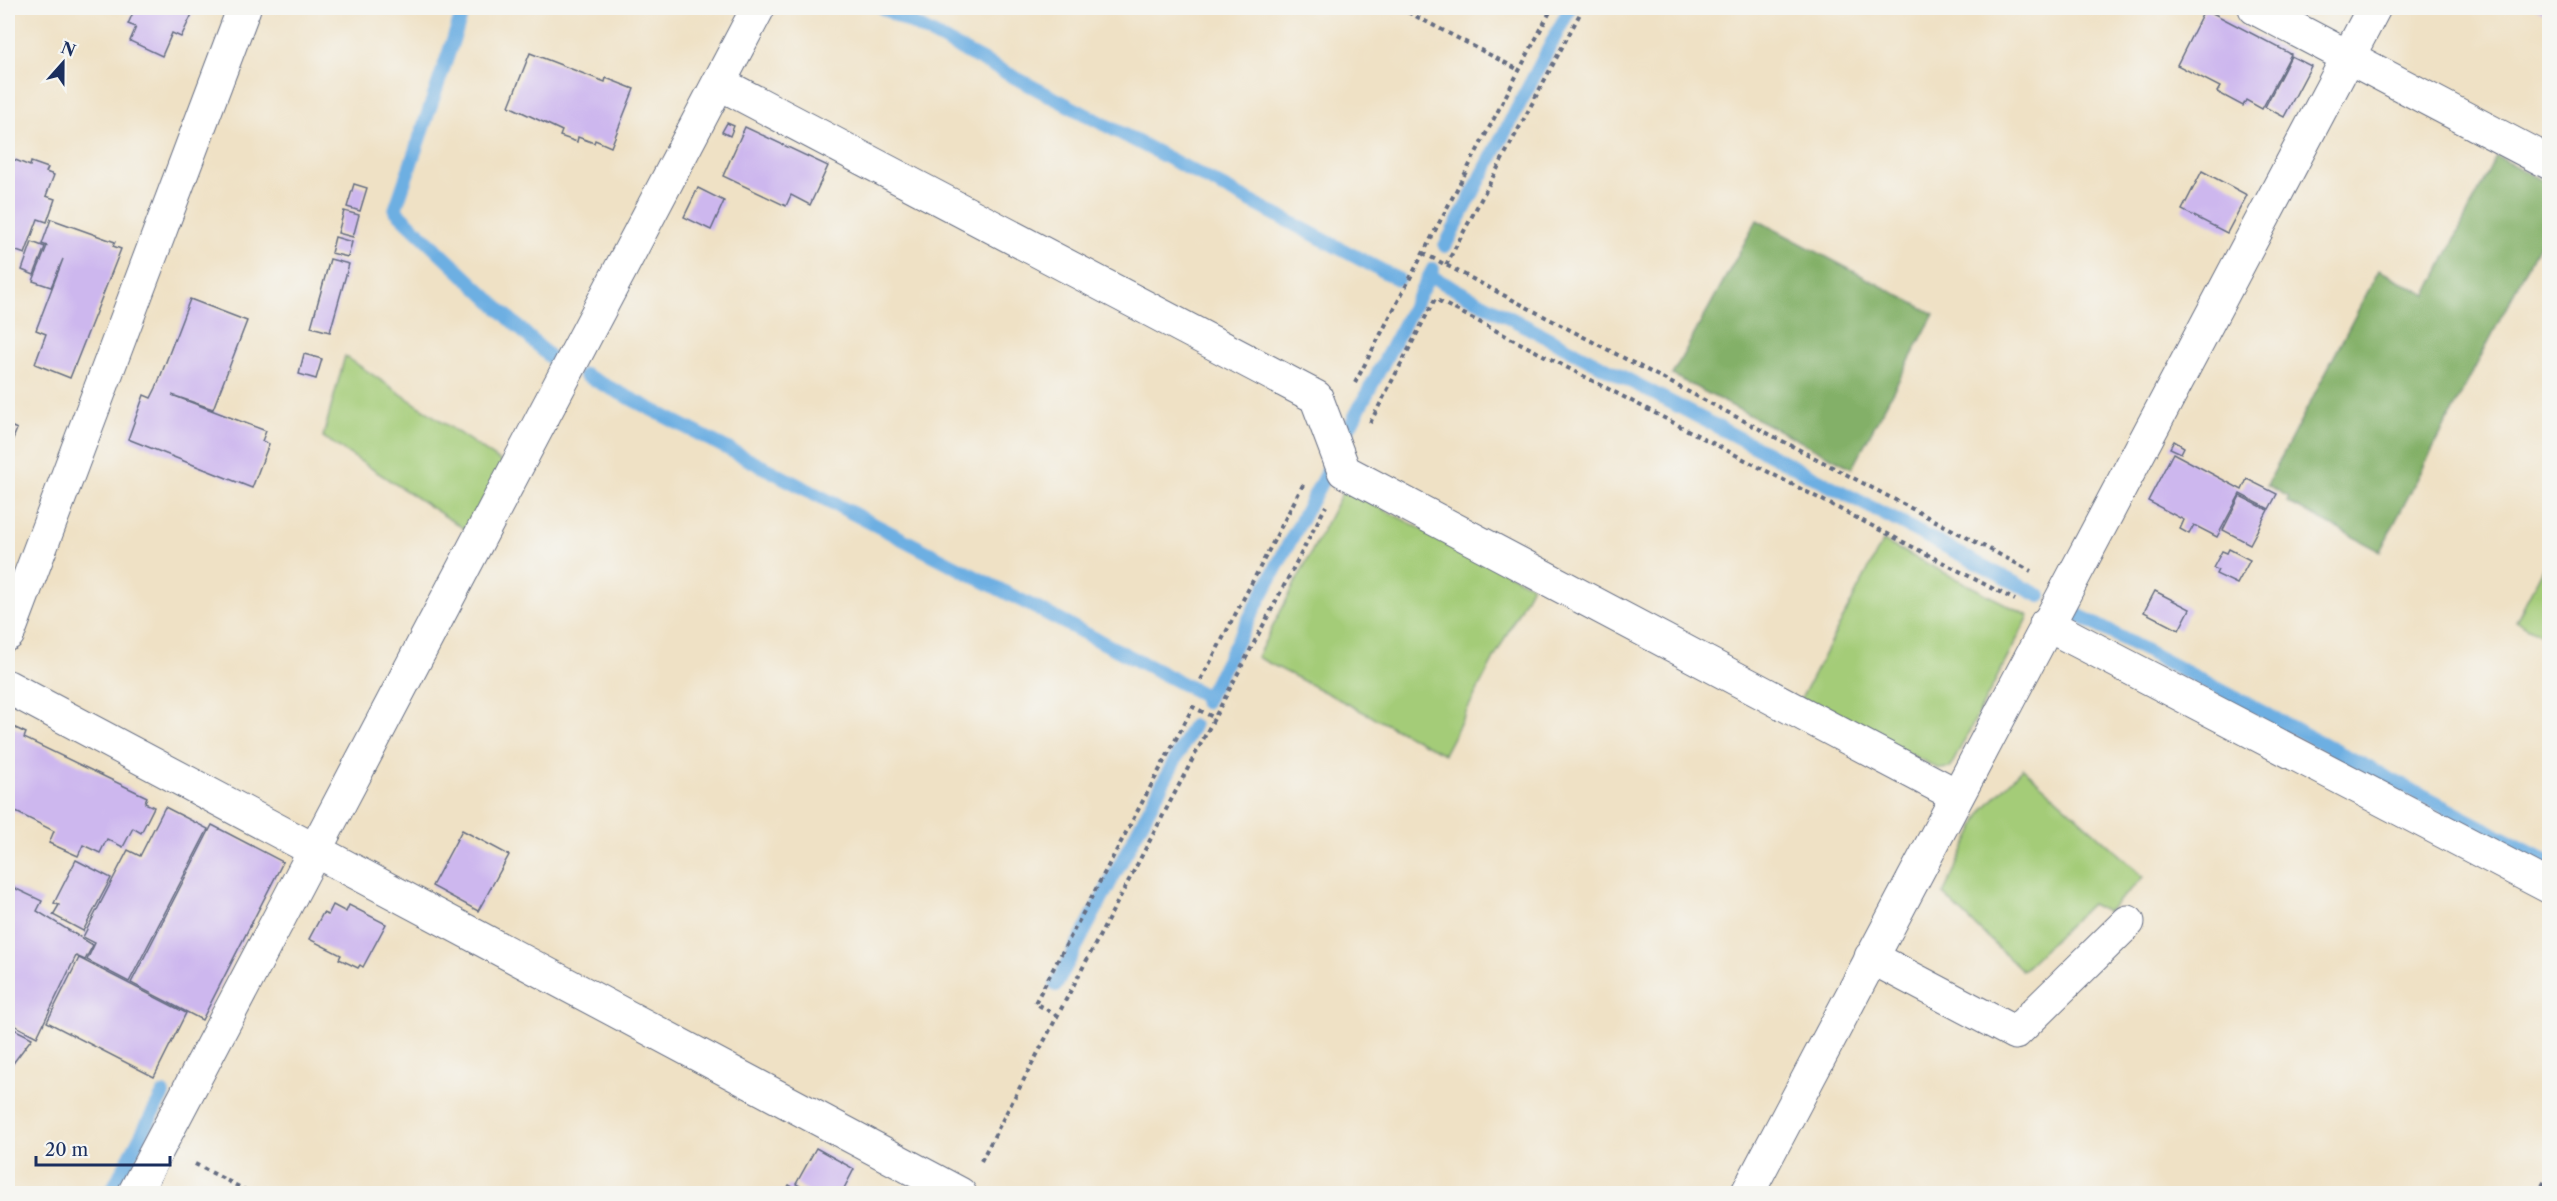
<svg xmlns="http://www.w3.org/2000/svg" width="2557" height="1201" font-family="'Libre Caslon Text',serif">
<rect width="100%" height="100%" fill="#f6f6f2"/>
<filter id="ink" filterUnits="userSpaceOnUse"><feTurbulence type="fractalNoise" baseFrequency=".0167" numOctaves="2"/><feDisplacementMap in="SourceGraphic" scale="12" xChannelSelector="R" yChannelSelector="G"/><feConvolveMatrix kernelMatrix="1 2 1 2 8 2 1 2 1" color-interpolation-filters="sRGB"/></filter>
<filter id="wash" filterUnits="userSpaceOnUse"><feTurbulence type="fractalNoise" baseFrequency=".008" numOctaves="4" result="noise"/><feDisplacementMap in="SourceGraphic" scale="24" xChannelSelector="R" yChannelSelector="G"/><feGaussianBlur stdDeviation="1.35" result="paint"/><feColorMatrix in="noise" values="0 0 0 0 0 0 0 0 0 0 0 0 0 0 0 0 0 1.4 0 .05"/><feComposite in="paint" operator="in"/></filter>
<g filter="url(#wash)">
<rect width="100%" height="100%" fill="#efe1c5"/>
<g fill="#a4cc78" stroke="#607e6b" stroke-width="1.5">
<polygon points="345,356 503,463 469,532 323,437"/>
<polygon points="1344,489 1532,586 1444,754 1257,657"/>
<polygon points="1883,541 2029,616 1950,768 1939,769 1801,699"/>
<polygon points="2549,557 2549,639 2516,621"/>
<polygon points="2023,768 2144,877 2107,912 2091,904 2022,971 1943,894 1983,810"/>
</g>
<g fill="#83b068" stroke="#4f7063" stroke-width="1.5">
<polygon points="2496,156 2549,184 2549,225 2380,551 2287,502 2289,497 2267,485 2379,270 2427,295"/>
<polygon points="1757,220 1934,314 1852,468 1672,375"/>
</g>
<g fill="none" stroke-linecap="round" stroke-linejoin="round">
<g stroke="#6dafe2" stroke-width="14">
<polyline points="464,8 395,210 551,358"/>
<polyline points="883,8 1398,279"/>
<polyline points="1445,246 1570,8"/>
<polyline points="1430,276 2040,596"/>
<polyline points="585,375 1208,697"/>
<polyline points="1343,439 1433,269"/>
<polyline points="2074,613 2550,863"/>
<polyline points="1205,702 1331,464"/>
<polyline points="1056,985 1193,726"/>
<polyline points="110,1194 163,1094"/>
</g>
</g>
<g id="blocks">
<g fill="#cdb7ee">
<polygon points="135,8 195,8 181,37 172,33 162,56 130,41 136,27 128,24"/>
<polygon points="2535,8 2550,8 2550,16"/>
<polygon points="2205,9 2291,54 2262,109 2246,100 2243,106 2217,92 2220,87 2177,65"/>
<polygon points="530,53 605,82 606,78 634,89 611,147 595,140 594,143 578,137 577,142 560,136 562,131 509,106"/>
<polygon points="2291,56 2311,66 2284,117 2265,107"/>
<polygon points="727,123 734,126 730,136 722,132"/>
<polygon points="745,127 828,166 810,205 791,195 786,206 723,176"/>
<polygon points="8,157 30,166 31,162 48,168 46,172 54,175 46,196 55,199 47,222 38,219 25,254 8,248"/>
<polygon points="2202,171 2247,195 2227,233 2182,210"/>
<polygon points="354,184 367,188 360,211 347,207"/>
<polygon points="698,188 724,201 711,230 684,217"/>
<polygon points="344,211 359,215 353,237 338,233"/>
<polygon points="51,219 115,242 113,246 121,249 70,378 35,364 46,334 36,330 63,259 51,287 33,281 47,246 42,244"/>
<polygon points="335,237 352,242 348,257 331,253"/>
<polygon points="32,242 45,247 34,275 22,270"/>
<polygon points="330,259 349,264 330,332 311,327"/>
<polygon points="190,299 247,321 213,409 172,395 266,431 262,441 269,444 252,488 128,439 144,395 151,398 156,388"/>
<polygon points="304,354 322,359 316,379 299,374"/>
<polygon points="8,425 17,429 8,451"/>
<polygon points="2174,441 2184,447 2181,453 2170,448"/>
<polygon points="2173,453 2242,490 2247,479 2277,494 2269,509 2240,494 2217,537 2194,525 2189,534 2180,529 2184,520 2148,501"/>
<polygon points="2240,496 2268,510 2250,544 2223,530"/>
<polygon points="2229,549 2250,560 2237,584 2216,574 2218,570 2213,568 2222,551 2227,553"/>
<polygon points="2155,591 2190,609 2179,630 2144,612"/>
<polygon points="9,725 26,733 24,738 147,797 145,803 154,807 141,833 133,828 123,847 107,839 100,853 83,845 78,856 49,843 54,831 8,808"/>
<polygon points="165,807 208,829 129,982 87,960 95,943 83,937 128,850 140,856"/>
<polygon points="212,825 283,862 202,1020 131,983"/>
<polygon points="462,830 509,855 478,911 432,886"/>
<polygon points="76,860 111,878 83,931 53,915 59,905 54,903"/>
<polygon points="8,885 42,901 37,911 93,945 85,960 76,956 37,1037 8,1022"/>
<polygon points="333,905 346,912 349,905 386,924 363,967 360,965 358,968 339,959 341,955 309,939 323,913 328,915"/>
<polygon points="79,958 186,1013 154,1077 47,1022"/>
<polygon points="8,1026 32,1038 8,1070"/>
<polygon points="816,1148 854,1169 841,1194 814,1194 796,1184"/>
<polygon points="789,1185 796,1189 793,1194 784,1194"/>
</g>
</g>
</g>
<g filter="url(#ink)">
<use href="#blocks" fill-opacity="0" stroke="#656d82" stroke-width="1.5"/>
<g fill="none" stroke-linecap="round" stroke-linejoin="round">
<g stroke="#656d82" stroke-width="35">
<g id="minor">
<polyline points="2255,8 2550,163"/>
<polyline points="719,83 1316,397 1344,471 1956,795"/>
<polyline points="2046,624 2550,887"/>
<polyline points="8,634 244,8"/>
<polyline points="8,687 960,1194"/>
<polyline points="1871,957 2015,1033 2128,922"/>
<polyline points="134,1194 758,8"/>
<polyline points="1747,1194 2374,8"/>
</g>
</g>
<g stroke="#656d82" stroke-width="4" stroke-dasharray="4.5 4.5" stroke-linecap="butt">
<polyline points="1400,8 1519,70"/>
<polyline points="1423,253 2031,571"/>
<polyline points="1446,265 1583,8"/>
<polyline points="1355,383 1552,8"/>
<polyline points="1370,423 1435,299 2015,600"/>
<polyline points="1201,680 1305,481"/>
<polyline points="1058,1016 1035,1003 1193,707 1215,718"/>
<polyline points="981,1161 1326,506"/>
<polyline points="195,1164 253,1194"/>
<polyline points="2538,1194 2550,1171"/>
</g>
<use href="#minor" stroke="#fff" stroke-width="33"/>
</g>
</g>
<rect width="2557" height="1201" fill="none" stroke="#f6f6f2" stroke-width="30"/>
<g transform="translate(63 63) rotate(21)" stroke="#f6f6f2" stroke-width="4.5" paint-order="stroke">
<path d="M0-4.5L10 22L0 15L-10 22Z" fill="#1b2f5e"/>
<text y="-9" font-size="16" font-weight="bold" text-anchor="middle" fill="#1b2f5e">N</text>
</g>
<path d="M36 1156v9h134v-9" fill="none" stroke="#1b2f5e" stroke-width="3"/>
<text x="45" y="1156" font-size="18" fill="#1b2f5e" stroke="#f6f6f2" stroke-width="4.5" paint-order="stroke">20 m</text>
</svg>
